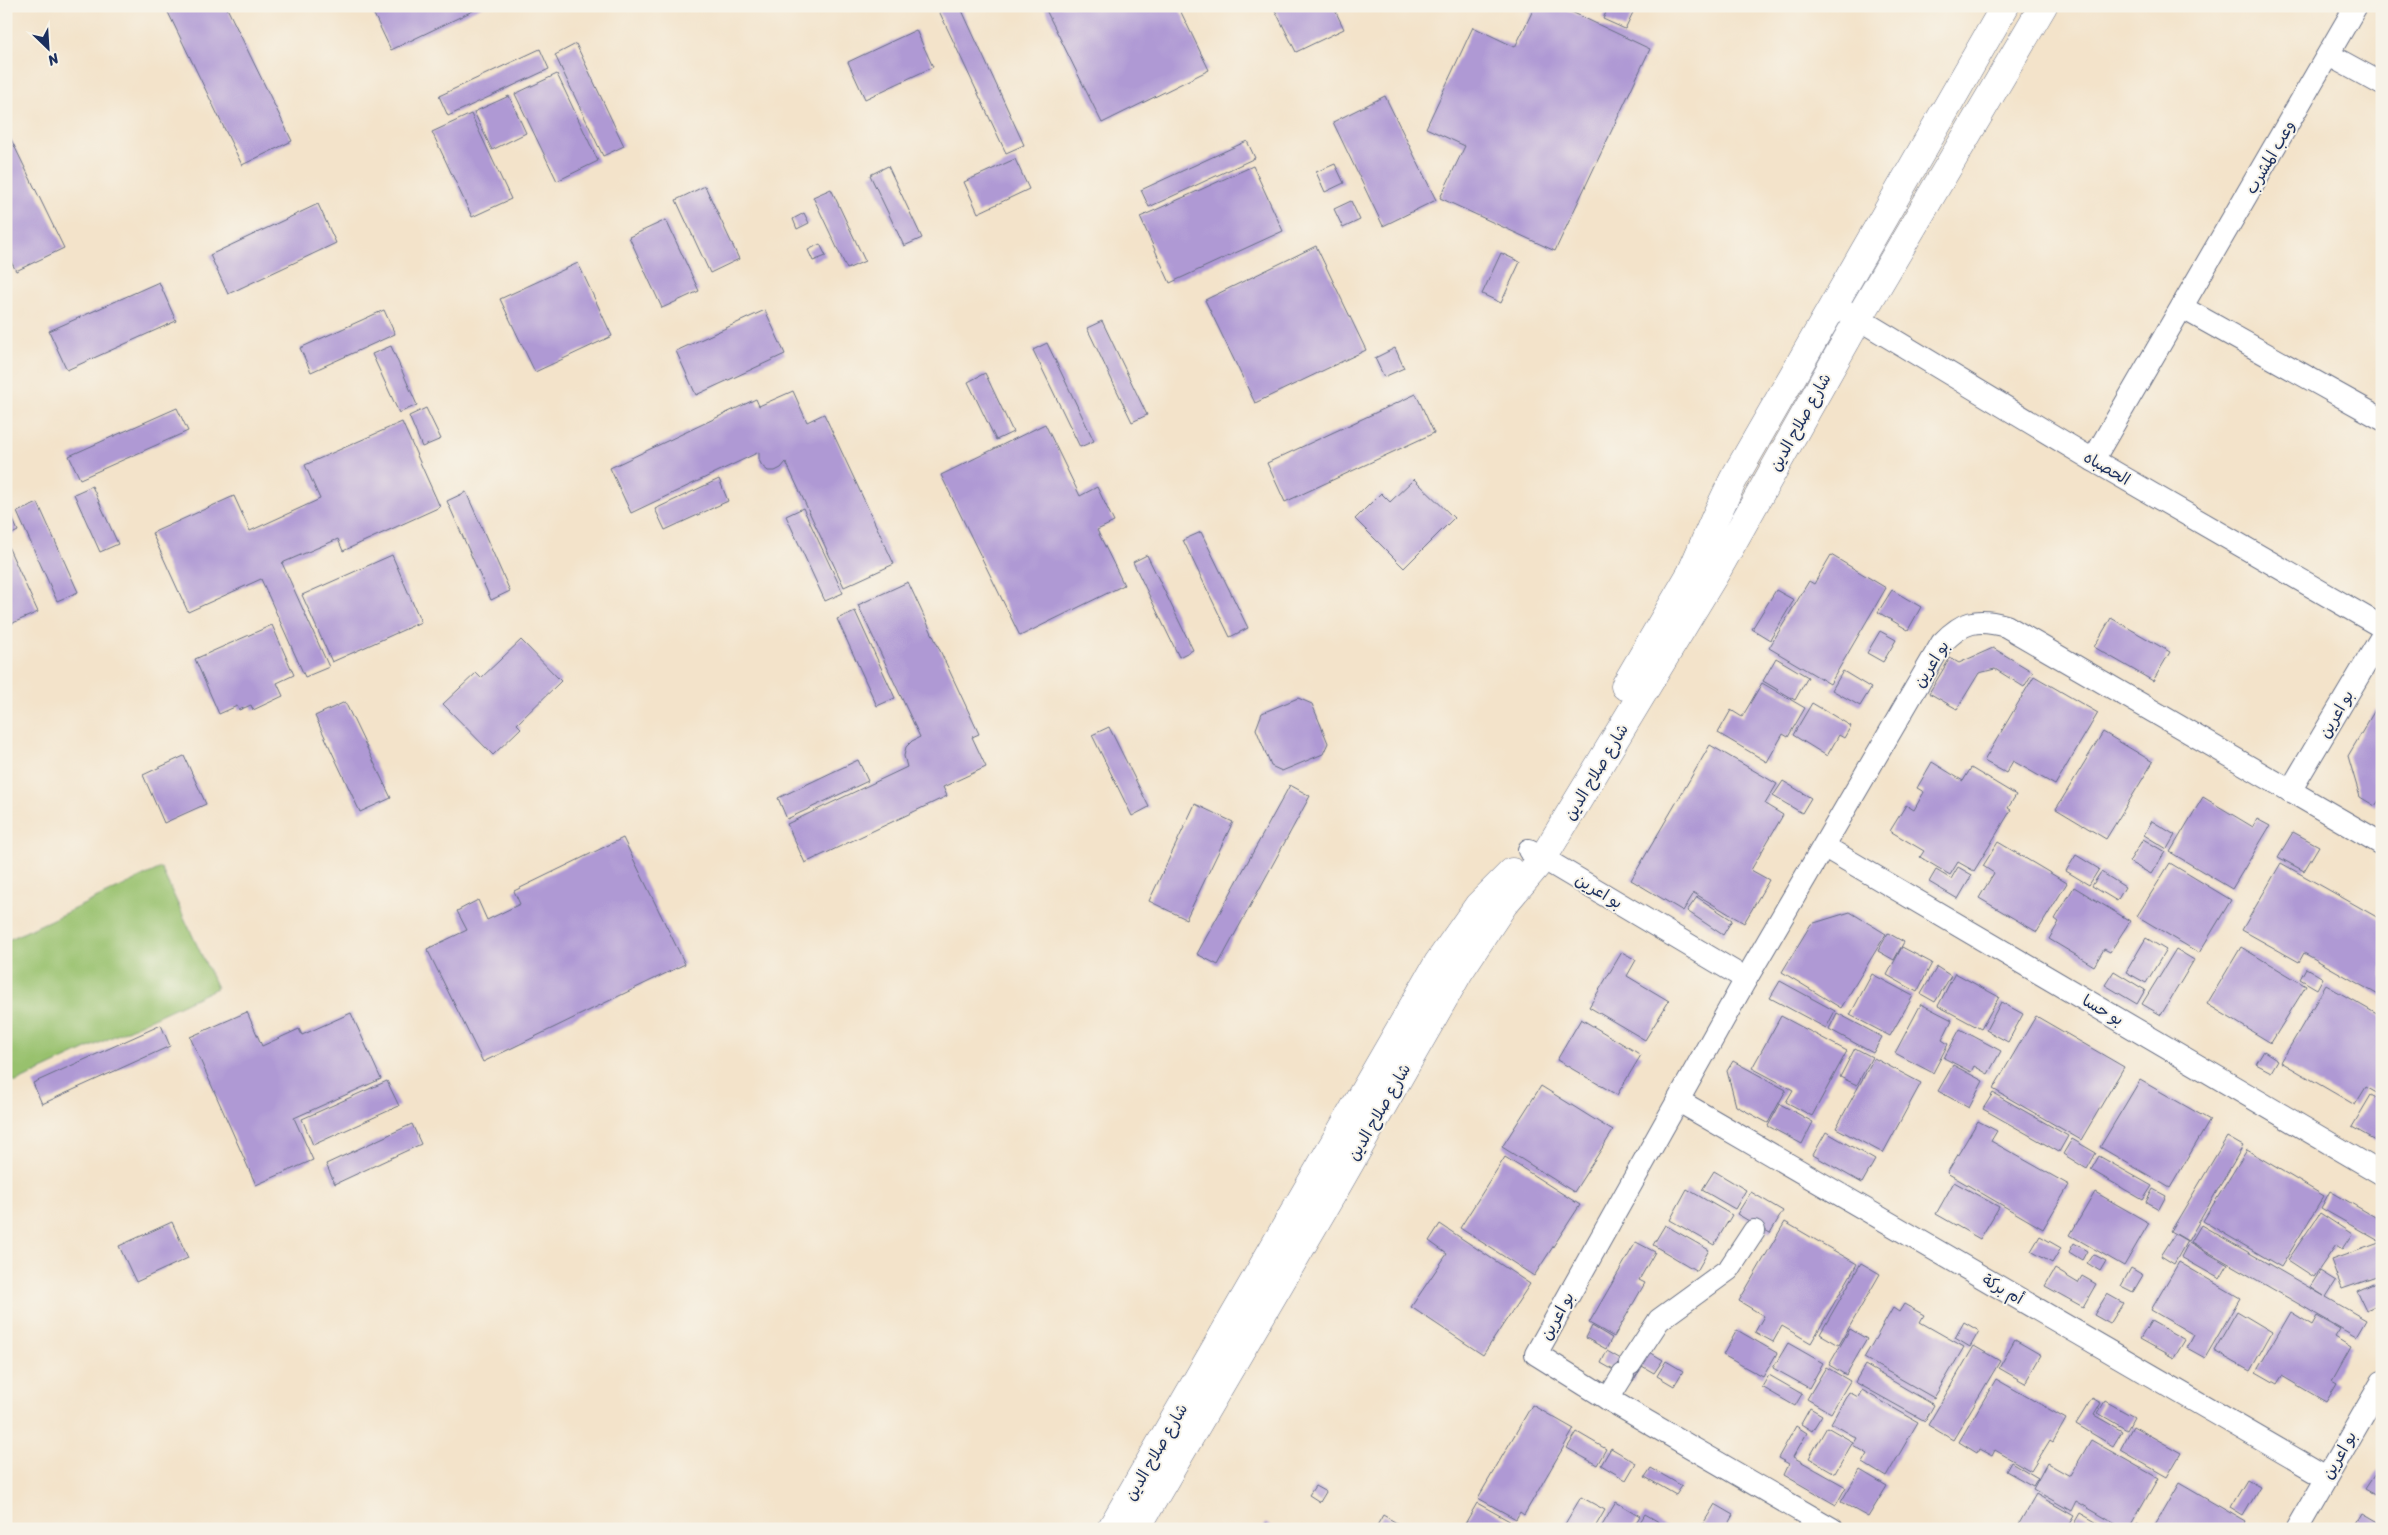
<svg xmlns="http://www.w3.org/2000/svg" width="2388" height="1535" font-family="Sriracha,'Playpen Sans Arabic',sans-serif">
<rect width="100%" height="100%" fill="#f7f3e8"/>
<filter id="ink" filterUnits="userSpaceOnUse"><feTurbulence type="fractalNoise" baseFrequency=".02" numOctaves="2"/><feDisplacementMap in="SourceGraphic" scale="10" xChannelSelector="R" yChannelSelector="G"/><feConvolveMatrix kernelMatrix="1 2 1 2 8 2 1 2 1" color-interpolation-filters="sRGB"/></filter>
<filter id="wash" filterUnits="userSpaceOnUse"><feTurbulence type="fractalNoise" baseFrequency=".0096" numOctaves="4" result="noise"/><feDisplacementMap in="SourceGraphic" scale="20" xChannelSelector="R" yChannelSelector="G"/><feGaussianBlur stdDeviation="1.12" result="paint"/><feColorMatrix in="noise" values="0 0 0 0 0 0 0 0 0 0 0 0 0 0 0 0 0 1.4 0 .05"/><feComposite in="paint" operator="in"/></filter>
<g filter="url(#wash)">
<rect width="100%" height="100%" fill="#f3e3ca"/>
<polygon fill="#98c16d" stroke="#5a7866" points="161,868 217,988 14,1083 6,1066 6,941"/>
<g id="blocks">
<g fill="#af99d4">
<polygon points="165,6 226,6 292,141 242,165"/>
<polygon points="370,6 483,6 391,50"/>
<polygon points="950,6 960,6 1024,145 1006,153 939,11"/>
<polygon points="1044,6 1178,6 1209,70 1102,123"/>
<polygon points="1273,6 1333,6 1344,29 1296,52"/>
<polygon points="1535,6 1559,6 1650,49 1555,251 1440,198 1465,146 1426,128 1473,27 1515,47"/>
<polygon points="1609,6 1636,6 1625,29 1603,19"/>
<polygon points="916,30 933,67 865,99 848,62"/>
<polygon points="576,44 624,146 603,156 555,55"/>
<polygon points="540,49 549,69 448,116 439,96"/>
<polygon points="557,74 598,161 557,181 515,94"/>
<polygon points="509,96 526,133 492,150 474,112"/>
<polygon points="1385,96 1436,200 1383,226 1333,122"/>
<polygon points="471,114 511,199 472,217 432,132"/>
<polygon points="6,129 64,248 16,271 6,252"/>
<polygon points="1247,141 1255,158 1149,207 1141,190"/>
<polygon points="1015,159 1029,189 978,213 964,182"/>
<polygon points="1335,164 1344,183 1325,192 1316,172"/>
<polygon points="888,166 922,238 904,246 870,175"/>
<polygon points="1253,166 1283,231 1170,283 1140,217"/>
<polygon points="705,186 739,259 710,273 676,200"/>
<polygon points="831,189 865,261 847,269 813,197"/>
<polygon points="1351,201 1360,220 1343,228 1334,209"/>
<polygon points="318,204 336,243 228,294 210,255"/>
<polygon points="804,213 809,223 797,229 793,219"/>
<polygon points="666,220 699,291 662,308 629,237"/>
<polygon points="820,244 826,256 813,261 808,250"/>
<polygon points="1316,246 1366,350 1255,403 1205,300"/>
<polygon points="1501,253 1520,262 1501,303 1482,294"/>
<polygon points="578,263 612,336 535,372 500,299"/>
<polygon points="159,282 176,321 67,370 49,331"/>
<polygon points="384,310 395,334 311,372 300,348"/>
<polygon points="765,310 785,354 696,395 676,351"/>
<polygon points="1102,321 1147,415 1132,422 1087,328"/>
<polygon points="1047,343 1094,441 1080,447 1033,350"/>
<polygon points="391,346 417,405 399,413 372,354"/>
<polygon points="1395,348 1404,368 1384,377 1375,358"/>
<polygon points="985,373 1013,432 996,440 968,382"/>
<polygon points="793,391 807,422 824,414 894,564 844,587 786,462 781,468 775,471 768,471 762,466 759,460 759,452 631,513 610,468 756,399 759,406"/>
<polygon points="1416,394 1434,433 1285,502 1267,463"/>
<polygon points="177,408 188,431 80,479 69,456"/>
<polygon points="426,408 441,439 422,447 409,416"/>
<polygon points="402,422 440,507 343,551 338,539 282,563 329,667 305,677 261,579 188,612 152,533 234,496 250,531 320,499 305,465"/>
<polygon points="1045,424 1080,496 1097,487 1114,522 1097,530 1124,585 1020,636 941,475"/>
<polygon points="719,479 728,501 665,530 655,509"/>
<polygon points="1414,479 1454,518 1404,568 1355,519 1381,493 1390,502"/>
<polygon points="92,486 118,544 100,552 74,494"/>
<polygon points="466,492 510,591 491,600 447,501"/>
<polygon points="38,503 78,592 57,601 17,512"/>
<polygon points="6,504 18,531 6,537"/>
<polygon points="803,508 843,593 825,601 786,516"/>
<polygon points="1201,532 1248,628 1230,637 1183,540"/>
<polygon points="6,542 38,612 6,626"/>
<polygon points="392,555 421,622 332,662 302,595"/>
<polygon points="1147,555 1193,650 1179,657 1133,562"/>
<polygon points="1831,555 1886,588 1830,684 1769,648 1809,581 1814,584"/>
<polygon points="908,582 979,734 972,737 986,767 943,787 947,796 805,863 787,824 907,767 904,756 906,747 912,741 920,737 858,605"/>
<polygon points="1776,590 1794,600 1770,640 1752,629"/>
<polygon points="1892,590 1921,607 1908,630 1878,612"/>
<polygon points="855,611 895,698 877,706 837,619"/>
<polygon points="2111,618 2170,652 2153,681 2094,647"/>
<polygon points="272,625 294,675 277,683 283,696 253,710 251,705 239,710 237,706 219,714 195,659"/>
<polygon points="1880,631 1896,640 1883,662 1867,653"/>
<polygon points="521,640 561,681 517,724 521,728 493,755 443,704 476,673 481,678"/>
<polygon points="1993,648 2033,672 2024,687 1995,669 1979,673 1957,709 1929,693 1950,658 1959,663"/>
<polygon points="1776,658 1808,677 1795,700 1763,681"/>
<polygon points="1843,671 1871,688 1860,706 1832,690"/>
<polygon points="2034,676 2098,713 2055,785 2013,761 2006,773 1984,761"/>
<polygon points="1762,683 1805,708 1788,737 1783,734 1767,762 1718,733 1731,710 1742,717"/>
<polygon points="1298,698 1312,704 1328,743 1323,754 1282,771 1271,766 1256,729 1262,713"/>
<polygon points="345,702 391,798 360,812 315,716"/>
<polygon points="1812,703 1851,726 1844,738 1839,735 1827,756 1793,735"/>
<polygon points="2382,709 2382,796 2375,806 2360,797 2348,756 2375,710"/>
<polygon points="1109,727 1149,807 1132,816 1092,735"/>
<polygon points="2103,732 2153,762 2106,839 2056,809"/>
<polygon points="1710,745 1777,784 1765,804 1783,815 1751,870 1769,880 1744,923 1694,893 1683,911 1631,880"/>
<polygon points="184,756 206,804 164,823 143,775"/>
<polygon points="858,760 868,781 787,819 778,798"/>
<polygon points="1932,762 1963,781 1971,768 2016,795 2008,808 2011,810 1974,871 1958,862 1950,875 1920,857 1924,851 1890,831 1906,805 1914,810 1924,792 1917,788"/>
<polygon points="1783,781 1811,798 1802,813 1773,796"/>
<polygon points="1290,785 1310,796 1218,965 1197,954"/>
<polygon points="2203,797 2253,827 2257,819 2270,826 2232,889 2170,852"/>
<polygon points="1195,804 1233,822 1186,919 1149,901"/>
<polygon points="2152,821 2175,835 2167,849 2144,835"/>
<polygon points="2293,832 2319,846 2304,871 2278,857"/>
<polygon points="623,838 685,964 483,1062 427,949 467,930 457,911 478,900 487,920 520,904 514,891"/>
<polygon points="2143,839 2165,852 2151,874 2129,862"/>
<polygon points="1998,842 2067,883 2037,932 1979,898 1994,873 1983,866"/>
<polygon points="2076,855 2099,869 2089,885 2066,871"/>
<polygon points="2170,863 2231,900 2199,953 2137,916"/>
<polygon points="2281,863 2382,920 2382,997 2304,953 2299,962 2242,930"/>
<polygon points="1958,867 1972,875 1958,899 1929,882 1936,870 1951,879"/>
<polygon points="2101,872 2125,887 2117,901 2092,886"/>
<polygon points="2074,887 2130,921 2110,952 2104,949 2094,966 2049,939 2059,922 2055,919"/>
<polygon points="1697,897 1732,920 1723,935 1687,911"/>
<polygon points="1850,912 1886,934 1841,1008 1782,972 1811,924"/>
<polygon points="1888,933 1904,942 1894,960 1878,951"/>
<polygon points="2146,938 2166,950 2146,983 2126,972"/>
<polygon points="1902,947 1932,963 1917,992 1887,975"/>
<polygon points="2241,947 2306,986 2271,1043 2207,1004"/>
<polygon points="2176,949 2194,960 2161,1015 2142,1004"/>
<polygon points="1622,952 1636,960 1627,976 1669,1001 1645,1040 1589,1007"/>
<polygon points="1937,967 1951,976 1935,1002 1921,994"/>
<polygon points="2306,968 2323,978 2317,989 2300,979"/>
<polygon points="2114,971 2145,990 2137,1004 2105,985"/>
<polygon points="1955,973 1999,997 1981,1029 1938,1006"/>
<polygon points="1872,974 1913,996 1890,1036 1850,1015"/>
<polygon points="1780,981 1835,1011 1826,1028 1770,998"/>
<polygon points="2326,985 2382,1017 2382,1096 2366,1087 2355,1105 2281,1062"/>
<polygon points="2001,1002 2023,1014 2008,1042 1986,1030"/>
<polygon points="1921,1004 1952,1020 1942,1040 1948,1044 1933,1073 1895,1053"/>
<polygon points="247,1012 262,1046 299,1029 302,1035 351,1013 381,1079 294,1118 313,1160 256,1185 190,1037"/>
<polygon points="1837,1013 1882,1037 1873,1053 1829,1029"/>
<polygon points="1781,1016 1847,1051 1812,1116 1786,1102 1793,1090 1752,1068"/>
<polygon points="2036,1016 2124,1067 2081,1140 1993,1089"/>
<polygon points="1581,1019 1641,1055 1617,1095 1557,1060"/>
<polygon points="161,1025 170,1046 42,1104 33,1083"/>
<polygon points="1960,1029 2001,1051 1988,1074 1974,1066 1971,1072 1944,1058"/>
<polygon points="1855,1048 1872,1057 1857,1085 1840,1077"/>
<polygon points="2264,1051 2278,1060 2271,1072 2256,1064"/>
<polygon points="1874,1058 1921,1083 1883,1153 1836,1128"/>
<polygon points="1733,1061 1786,1090 1768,1123 1736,1106 1727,1071"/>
<polygon points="1953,1065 1983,1081 1969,1108 1938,1091"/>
<polygon points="2140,1080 2210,1120 2170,1188 2100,1147"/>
<polygon points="387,1081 399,1106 313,1145 302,1119"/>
<polygon points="1541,1086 1613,1131 1574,1192 1502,1147"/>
<polygon points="1993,1093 2068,1136 2059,1152 1983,1109"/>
<polygon points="2371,1095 2382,1101 2382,1144 2352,1127"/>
<polygon points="1780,1104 1813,1122 1802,1144 1768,1126"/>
<polygon points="1978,1121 1997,1131 1991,1141 2069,1185 2043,1229 1947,1173"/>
<polygon points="412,1124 421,1144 335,1184 326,1164"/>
<polygon points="1826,1132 1875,1160 1862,1183 1813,1155"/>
<polygon points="2227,1137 2243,1146 2188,1241 2171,1231"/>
<polygon points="2072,1139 2096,1153 2087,1169 2063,1154"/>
<polygon points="2247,1150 2324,1196 2281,1267 2203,1221"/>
<polygon points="2099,1156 2152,1186 2143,1200 2091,1170"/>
<polygon points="1505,1157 1580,1205 1534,1276 1460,1228"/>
<polygon points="1714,1171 1746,1190 1735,1209 1702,1190"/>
<polygon points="1954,1182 1999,1207 1980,1239 1936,1214"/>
<polygon points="1687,1189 1732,1215 1714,1245 1670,1220"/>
<polygon points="2153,1189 2166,1196 2159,1209 2146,1202"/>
<polygon points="2330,1191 2382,1221 2382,1236 2379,1241 2321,1208"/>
<polygon points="1751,1192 1783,1211 1770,1233 1737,1214"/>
<polygon points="2095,1192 2149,1223 2124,1266 2070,1235"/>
<polygon points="2320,1213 2352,1234 2342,1249 2336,1245 2314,1277 2288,1260"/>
<polygon points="172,1222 188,1258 136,1282 119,1246"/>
<polygon points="1785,1222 1857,1264 1811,1343 1782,1326 1773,1342 1755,1332 1764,1316 1739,1301"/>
<polygon points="1440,1224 1530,1284 1483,1355 1411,1307 1447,1254 1429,1241"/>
<polygon points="1665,1225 1709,1250 1697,1271 1653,1245"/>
<polygon points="2201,1225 2324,1296 2310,1287 2320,1271 2336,1281 2326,1297 2366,1320 2356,1337 2191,1242"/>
<polygon points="2175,1234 2187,1241 2174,1264 2161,1256"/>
<polygon points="2040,1236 2061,1248 2052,1263 2031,1251"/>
<polygon points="1636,1242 1655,1252 1639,1280 1645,1283 1614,1337 1589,1323"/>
<polygon points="2189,1242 2228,1265 2220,1279 2181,1257"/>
<polygon points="2382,1242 2382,1275 2342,1289 2331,1260"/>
<polygon points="2074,1243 2087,1251 2082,1260 2069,1252"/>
<polygon points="2093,1254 2106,1261 2100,1271 2087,1263"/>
<polygon points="2179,1262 2240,1298 2205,1358 2187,1348 2194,1335 2151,1310"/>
<polygon points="1861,1263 1880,1274 1839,1345 1820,1334"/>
<polygon points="2131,1268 2143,1275 2133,1292 2121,1286"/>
<polygon points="2055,1269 2078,1283 2082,1276 2096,1284 2083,1307 2045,1286"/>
<polygon points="2380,1281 2382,1303 2366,1310 2357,1291"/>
<polygon points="2107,1294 2123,1303 2110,1324 2094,1315"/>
<polygon points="1904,1304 1924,1315 1920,1322 1964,1347 1934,1398 1864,1358 1893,1308 1899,1312"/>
<polygon points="2237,1311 2272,1332 2250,1371 2214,1351"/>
<polygon points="2291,1312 2312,1325 2317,1316 2340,1329 2335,1337 2351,1347 2332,1381 2337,1384 2326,1402 2282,1376 2277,1384 2256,1372"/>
<polygon points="2151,1321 2185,1340 2174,1358 2140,1339"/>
<polygon points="1964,1322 1979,1331 1970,1347 1955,1338"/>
<polygon points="1592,1326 1612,1338 1606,1349 1586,1338"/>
<polygon points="1850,1329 1867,1339 1846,1375 1829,1365"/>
<polygon points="1737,1330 1777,1353 1763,1377 1723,1355"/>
<polygon points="2015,1340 2041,1355 2025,1383 1999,1368"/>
<polygon points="1788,1343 1823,1363 1809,1388 1773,1368"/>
<polygon points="1974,1346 2000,1361 1953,1440 1928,1425"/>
<polygon points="1643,1348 1663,1360 1654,1373 1635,1362"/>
<polygon points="1607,1351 1640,1370 1633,1381 1601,1363"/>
<polygon points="1666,1361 1683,1371 1674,1386 1657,1376"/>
<polygon points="1865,1365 1934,1405 1925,1421 1855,1382"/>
<polygon points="1826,1367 1850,1381 1831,1413 1807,1399"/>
<polygon points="1769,1375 1802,1394 1795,1406 1762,1387"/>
<polygon points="1996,1379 2066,1419 2053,1442 2050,1440 2031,1471 1995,1450 1992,1456 1979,1449 1977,1453 1959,1442"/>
<polygon points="1862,1390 1918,1422 1886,1477 1863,1463 1868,1454 1853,1445 1857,1438 1831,1423 1849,1392 1858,1397"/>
<polygon points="2092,1398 2101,1403 2094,1415 2122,1431 2113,1446 2076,1424"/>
<polygon points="2105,1401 2134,1417 2127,1430 2098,1413"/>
<polygon points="1532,1405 1574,1429 1524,1515 1520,1512 1516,1519 1478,1498"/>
<polygon points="1810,1408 1822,1415 1812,1431 1801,1424"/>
<polygon points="1796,1426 1807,1433 1793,1457 1846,1487 1836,1505 1784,1475 1789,1464 1778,1458"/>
<polygon points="2133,1426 2181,1453 2167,1477 2120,1450"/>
<polygon points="1827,1427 1853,1442 1835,1473 1809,1458"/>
<polygon points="1577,1432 1606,1449 1597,1465 1567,1448"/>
<polygon points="2091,1440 2158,1478 2129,1529 2124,1529 2076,1501 2071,1511 2033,1489 2047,1463 2070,1476"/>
<polygon points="1611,1448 1636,1463 1626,1480 1601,1465"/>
<polygon points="2011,1462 2038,1478 2033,1486 2006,1471"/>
<polygon points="1651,1468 1682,1486 1676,1495 1645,1477"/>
<polygon points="1860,1470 1887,1486 1868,1517 1841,1502"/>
<polygon points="2378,1470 2382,1472 2382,1497 2366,1488"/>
<polygon points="2247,1480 2260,1487 2243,1516 2230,1508"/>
<polygon points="2179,1483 2246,1522 2242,1529 2153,1528"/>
<polygon points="1315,1486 1326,1492 1320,1502 1309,1495"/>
<polygon points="2036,1494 2074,1516 2066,1529 2016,1529"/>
<polygon points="1581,1497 1605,1510 1594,1529 1562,1529"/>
<polygon points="1616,1502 1640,1516 1632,1529 1600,1529"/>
<polygon points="1477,1503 1515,1524 1513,1529 1462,1529"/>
<polygon points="1715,1504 1734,1515 1726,1529 1700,1529"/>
<polygon points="2363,1512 2382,1523 2378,1529 2353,1529"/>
<polygon points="2080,1513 2108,1529 2076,1529 2072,1527"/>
<polygon points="1645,1514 1671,1529 1636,1529"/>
<polygon points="1383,1515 1407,1529 1375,1529"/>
<polygon points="1266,1523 1277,1529 1263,1529"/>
<polygon points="2137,1524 2146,1529 2134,1529"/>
</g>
</g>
</g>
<g filter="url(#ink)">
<use href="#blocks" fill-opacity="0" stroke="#676e84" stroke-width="1"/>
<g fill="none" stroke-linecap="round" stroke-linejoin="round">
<g stroke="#676e84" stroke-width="24">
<g id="minor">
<polyline points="2329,55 2382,84"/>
<polyline points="2183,308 2382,419"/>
<polyline points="1844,310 2093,460 2382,627"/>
<polyline points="2093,460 2356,6"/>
<polyline points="2290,791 2382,636"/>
<polyline points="1825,847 2382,1174"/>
<polyline points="1529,850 1746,979"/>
<polyline points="1679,1101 2326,1477"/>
<polyline points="1630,1364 1659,1320 1729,1269 1754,1231"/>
<polyline points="1608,1399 1623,1375"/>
<path d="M1832,1529L1608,1399L1536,1354L1746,979L1942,643C1963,621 1977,618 2006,626L2382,844"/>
<polyline points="2297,1529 2382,1382"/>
</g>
</g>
<g stroke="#676e84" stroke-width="29">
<g id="tertiary">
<polyline points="1625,686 1691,573 1715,518 1733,480 2005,6"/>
<polyline points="1111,1529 1438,963 1478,906 1512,872"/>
<polyline points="1136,1529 1334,1191 1459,972 1504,904 1543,858 1719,567 1859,318 2043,6"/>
</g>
</g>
<use href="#minor" stroke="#fff" stroke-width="22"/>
<use href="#tertiary" stroke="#fff" stroke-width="28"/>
</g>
</g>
<g text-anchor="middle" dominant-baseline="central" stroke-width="4" stroke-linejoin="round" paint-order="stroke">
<g font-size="16" fill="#1b2f5e" stroke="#f7f3e8">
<text transform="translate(2270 157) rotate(-60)">وعب المشرب</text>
<text transform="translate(1800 422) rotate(-61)">شارع صلاح الدين</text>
<text transform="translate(2107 468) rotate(30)">الحصباه</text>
<text transform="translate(1931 664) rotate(-58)">بو اعرين</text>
<text transform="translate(2336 714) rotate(-60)">بو اعرين</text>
<text transform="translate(1596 772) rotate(-59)">شارع صلاح الدين</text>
<text transform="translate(1599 891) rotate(31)">بو اعرين</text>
<text transform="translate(2103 1010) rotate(30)">بو حسا</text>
<text transform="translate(1379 1112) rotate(-60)">شارع صلاح الدين</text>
<text transform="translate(2003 1289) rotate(30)">أم بركة</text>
<text transform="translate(1557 1316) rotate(-61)">بو اعرين</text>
<text transform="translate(1156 1452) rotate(-60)">شارع صلاح الدين</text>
<text transform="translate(2339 1455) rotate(-60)">بو اعرين</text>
</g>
</g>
<rect width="2388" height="1535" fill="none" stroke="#f7f3e8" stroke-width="25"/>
<g transform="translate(48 48) rotate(155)" stroke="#f7f3e8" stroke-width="4" paint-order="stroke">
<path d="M0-4L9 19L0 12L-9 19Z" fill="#1b2f5e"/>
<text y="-8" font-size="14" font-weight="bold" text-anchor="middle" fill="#1b2f5e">N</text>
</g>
</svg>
